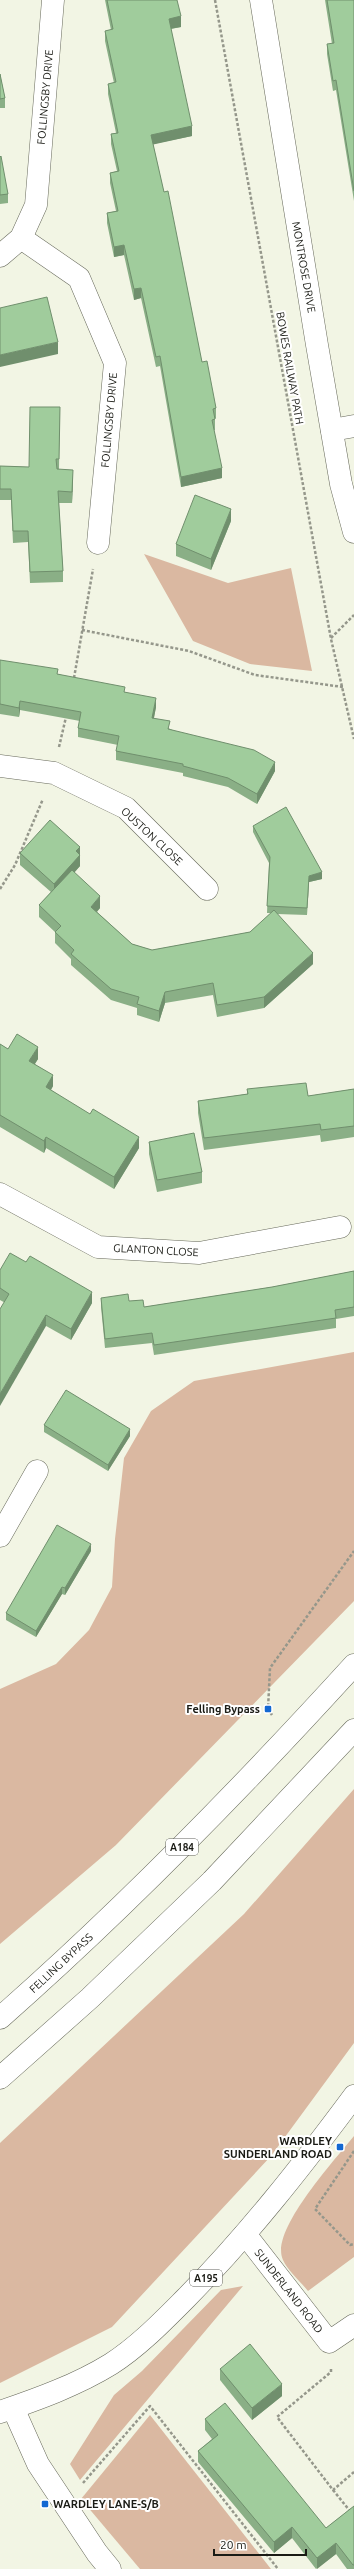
<svg xmlns="http://www.w3.org/2000/svg" width="354" height="2569" font-family="Ubuntu,sans-serif">
<rect width="100%" height="100%" fill="#f2f5e4"/>
<g fill="#dab8a1">
<polygon points="144,554 228,583 291,568 312,671 250,664 193,641"/>
<polygon points="354,1352 354,1601 116,1845 0,1944 0,1689 56,1664 89,1630 112,1587 115,1539 124,1458 151,1411 194,1381"/>
<polygon points="354,1789 354,2043 271,2156 112,2327 0,2383 0,2143 244,1914"/>
<path d="M354,2136V2257L308,2291C300,2281 288,2271 283,2260C269,2231 336,2159 354,2136Z"/>
<polygon points="243,2286 80,2480 70,2464 114,2395 142,2371 221,2290"/>
<polygon points="150,2415 271,2569 140,2569 81,2499"/>
</g>
<g fill="none" stroke-linecap="round" stroke-linejoin="round">
<g stroke="#67695b" stroke-width="23">
<g id="street">
<polyline points="261,0 317,345 341,484 354,532"/>
<polyline points="21,238 79,278 115,363 98,543"/>
<polyline points="0,256 21,238 36,205 53,0"/>
<polyline points="332,430 354,426"/>
<polyline points="0,766 54,773 126,808 207,889"/>
<polyline points="0,1194 98,1247 199,1253 340,1227"/>
<polyline points="0,1536 37,1471"/>
<polyline points="245,2234 329,2342 354,2325"/>
<polyline points="13,2408 38,2464 97,2553 110,2569"/>
</g>
</g>
<g stroke="#67695b" stroke-width="23">
<path id="primary" d="M0,2412C38,2399 77,2385 111,2364C139,2346 163,2321 186,2298C248,2235 302,2166 354,2096"/>
</g>
<g stroke="#67695b" stroke-width="23">
<g id="highway">
<path d="M0,2018C125,1908 242,1788 354,1665"/>
<polyline points="0,2078 90,1998 212,1881 354,1730"/>
</g>
</g>
<g stroke="#95978b" stroke-width="2.5" stroke-dasharray="3 2" stroke-linecap="butt">
<polyline points="215,0 331,639 354,739"/>
<polyline points="82,630 189,651 255,675 343,687"/>
<polyline points="331,638 354,615"/>
<polyline points="74,678 93,569"/>
<polyline points="59,747 66,717"/>
<polyline points="0,889 15,865 43,799"/>
<polyline points="272,1715 268,1709 270,1668 354,1551"/>
<polyline points="354,2151 315,2209 350,2245 354,2244"/>
<polyline points="331,2369 331,2372 277,2417 333,2490 354,2472"/>
<polyline points="83,2483 150,2406 278,2569"/>
<polyline points="333,2490 354,2516"/>
</g>
<use href="#street" stroke="#fff" stroke-width="22"/>
<use href="#primary" stroke="#fff" stroke-width="22"/>
<use href="#highway" stroke="#fff" stroke-width="22"/>
</g>
<g fill="#8aaf86">
<polygon points="105,0 177,0 181,27 171,29 192,136 153,144 202,362 216,408 216,418 215,419 215,430 214,430 222,478 181,487 160,366 156,367 141,298 134,300 124,255 114,257 107,223 107,213 116,211 110,183 110,173 117,171 111,144 111,134 116,133 108,94 108,84 114,83 105,41 105,31 111,30"/>
<polygon points="325,0 354,0 354,201 336,90 333,91 327,54 327,44 332,44"/>
<polygon points="0,74 5,98 5,108 0,108"/>
<polygon points="0,157 8,194 8,203 0,204"/>
<polygon points="60,407 59,469 73,481 72,503 59,503 63,571 63,582 30,583 28,542 13,543 11,500 0,500 0,466 29,467"/>
<polygon points="231,521 211,570 176,556 176,544"/>
<polygon points="0,660 58,674 125,692 156,707 154,718 170,729 275,771 257,804 228,787 183,776 183,773 116,760 116,751 118,745 78,737 78,728 80,721 20,710 19,717 0,714"/>
<polygon points="253,826 322,879 309,882 307,915 277,914 313,964 264,1008 217,1017 213,995 165,1003 159,1022 137,1015 137,1008 111,1000 71,965 71,959 55,943 55,932 39,917 39,905 51,892 20,865 20,853 80,847 80,866 74,873 100,908 97,912 132,944 152,950 250,932 271,913 267,913 269,863 253,832"/>
<polygon points="0,1044 8,1049 38,1059 35,1064 53,1086 51,1090 139,1148 114,1189 46,1148 44,1153 0,1127"/>
<polygon points="247,1089 308,1096 354,1089 354,1137 321,1142 320,1135 204,1150 198,1113 198,1101 247,1094"/>
<polygon points="149,1142 202,1172 202,1183 157,1192 149,1154"/>
<polygon points="0,1270 92,1303 71,1340 0,1300"/>
<polygon points="354,1271 354,1316 336,1319 336,1328 154,1355 152,1343 105,1348 101,1307 101,1298 129,1301 144,1307 272,1287"/>
<polygon points="44,1425 130,1436 108,1471 44,1432"/>
<polygon points="91,1551 65,1595 62,1594 36,1637 6,1620 6,1613"/>
<polygon points="220,2369 282,2396 252,2420 220,2380"/>
<polygon points="205,2419 326,2528 354,2506 354,2569 347,2569 336,2554 316,2569 292,2538 274,2553 198,2462 198,2451 212,2439 205,2430"/>
</g>
<g fill="#708f6d">
<polygon points="181,16 181,27 169,29 169,19"/>
<polygon points="192,126 192,136 151,145 151,135"/>
<polygon points="124,245 124,255 114,257 114,247"/>
<polygon points="141,288 141,298 134,300 134,289"/>
<polygon points="58,342 58,354 0,367 0,355"/>
<polygon points="222,468 222,478 181,487 181,477"/>
<polygon points="73,470 73,481 72,503 72,492"/>
<polygon points="231,509 231,521 211,570 211,559"/>
<polygon points="156,698 156,707 152,727 152,718"/>
<polygon points="20,701 20,710 19,717 19,708"/>
<polygon points="275,762 275,771 257,804 257,794"/>
<polygon points="80,847 80,866 54,895 54,884 76,851"/>
<polygon points="322,872 322,879 309,882 307,915 309,876"/>
<polygon points="100,896 100,908 91,918 91,907"/>
<polygon points="313,953 313,964 264,1008 264,997"/>
<polygon points="165,992 165,1003 159,1022 159,1011"/>
<polygon points="38,1047 38,1059 29,1072 29,1061"/>
<polygon points="53,1075 53,1086 46,1098 46,1087"/>
<polygon points="46,1137 46,1148 44,1153 44,1141"/>
<polygon points="139,1137 139,1148 114,1189 114,1177"/>
<polygon points="92,1292 92,1303 71,1340 71,1329"/>
<polygon points="46,1315 46,1326 0,1406 0,1394"/>
<polygon points="130,1429 130,1436 108,1471 108,1465"/>
<polygon points="91,1544 91,1551 65,1595 65,1588"/>
<polygon points="62,1587 62,1594 36,1637 36,1631"/>
<polygon points="282,2384 282,2396 252,2420 252,2408"/>
<polygon points="292,2527 292,2538 274,2553 274,2542"/>
<polygon points="336,2543 336,2554 317,2569 317,2558"/>
</g>
<g fill="#a0cc9c" stroke="#708f6d">
<polygon points="107,0 177,0 181,16 169,19 192,126 151,135 164,192 168,191 202,362 207,361 216,408 213,409 215,419 212,420 222,468 181,477 160,356 156,357 141,288 134,289 124,245 114,247 107,213 118,211 110,173 119,171 111,134 118,133 108,84 116,82 105,31 113,29"/>
<polygon points="327,0 354,0 354,191 336,80 333,81 327,44 334,43"/>
<polygon points="0,74 5,98 0,99"/>
<polygon points="1,156 8,194 0,195 0,157"/>
<polygon points="47,297 58,342 0,355 0,308"/>
<polygon points="30,407 60,407 59,459 56,459 57,469 73,470 72,492 58,491 63,571 30,572 28,531 13,531 11,489 0,489 0,466 29,467"/>
<polygon points="195,495 231,509 211,559 176,544"/>
<polygon points="0,660 58,669 57,674 125,687 124,692 156,698 152,718 170,721 168,729 254,750 275,762 257,794 228,778 183,766 183,764 116,751 119,736 78,728 81,712 20,701 19,708 0,704"/>
<polygon points="286,807 322,872 309,876 307,908 267,906 270,857 253,826"/>
<polygon points="50,820 80,847 76,851 80,855 54,884 20,853"/>
<polygon points="72,870 100,896 91,907 132,944 152,950 250,932 274,910 313,953 264,997 217,1005 213,983 165,992 159,1011 137,1004 139,997 111,989 71,954 74,950 55,932 61,926 39,905"/>
<polygon points="17,1034 38,1047 29,1061 53,1075 46,1087 90,1114 93,1109 139,1137 114,1177 46,1137 44,1141 0,1115 0,1044 8,1049"/>
<polygon points="306,1083 308,1096 354,1089 354,1126 321,1130 320,1124 204,1138 198,1101 248,1094 247,1089"/>
<polygon points="194,1133 202,1172 157,1180 149,1142"/>
<polygon points="10,1253 26,1262 30,1256 92,1292 71,1329 46,1315 0,1394 0,1309 9,1294 0,1288 0,1270"/>
<polygon points="354,1271 354,1307 335,1310 336,1318 154,1345 152,1333 105,1339 101,1298 128,1294 129,1301 143,1300 144,1307 272,1287"/>
<polygon points="66,1390 130,1429 108,1465 44,1425"/>
<polygon points="57,1525 91,1544 65,1588 62,1587 36,1631 6,1613"/>
<polygon points="250,2344 282,2384 252,2408 220,2369"/>
<polygon points="225,2403 326,2528 354,2506 354,2565 353,2565 336,2543 317,2558 292,2527 274,2542 198,2451 218,2435 205,2419"/>
</g>
<g fill="#1468d2" stroke="#fff" stroke-width="1.5">
<rect x="264" y="1705" width="8" height="8" rx="2"/>
<rect x="336" y="2143" width="8" height="8" rx="2"/>
<rect x="41" y="2500" width="8" height="8" rx="2"/>
</g>
<g text-anchor="middle" dominant-baseline="central" stroke-width="4" stroke-linejoin="round" paint-order="stroke">
<g fill="#fff" stroke="#5f5f5b" stroke-width="1">
<rect x="166" y="1839" width="32" height="16" rx="3"/>
<rect x="190" y="2270" width="32" height="16" rx="3"/>
</g>
<g font-size="10" font-weight="bold" fill="#1a1b15">
<text x="182" y="1847">A184</text>
<text x="206" y="2278">A195</text>
</g>
<g font-size="11" fill="#1a1b15" stroke="#fff">
<text transform="translate(45 97) rotate(-85)">FOLLINGSBY DRIVE</text>
<text transform="translate(304 267) rotate(80)">MONTROSE DRIVE</text>
<text transform="translate(290 368) rotate(80)">BOWES RAILWAY PATH</text>
<text transform="translate(109 420) rotate(-85)">FOLLINGSBY DRIVE</text>
<text transform="translate(152 836) rotate(43)">OUSTON CLOSE</text>
<text transform="translate(156 1250) rotate(3)">GLANTON CLOSE</text>
<text transform="translate(61 1963) rotate(-43)">FELLING BYPASS</text>
<text transform="translate(289 2291) rotate(52)">SUNDERLAND ROAD</text>
</g>
<g font-size="11" font-weight="bold" fill="#1a1b15" stroke="#fff" text-anchor="end">
<text x="260" y="1709">Felling Bypass</text>
<text x="332" y="2141">WARDLEY<tspan x="332" dy="13">SUNDERLAND ROAD</tspan></text>
<text x="53" y="2504" text-anchor="start">WARDLEY LANE-S/B</text>
</g>
</g>
<path d="M214 2549v6h92v-6" fill="none" stroke="#1a1b15" stroke-width="2"/>
<text x="220" y="2549" font-size="12" fill="#1a1b15" stroke="#ffffff" stroke-width="3" paint-order="stroke">20 m</text>
</svg>
